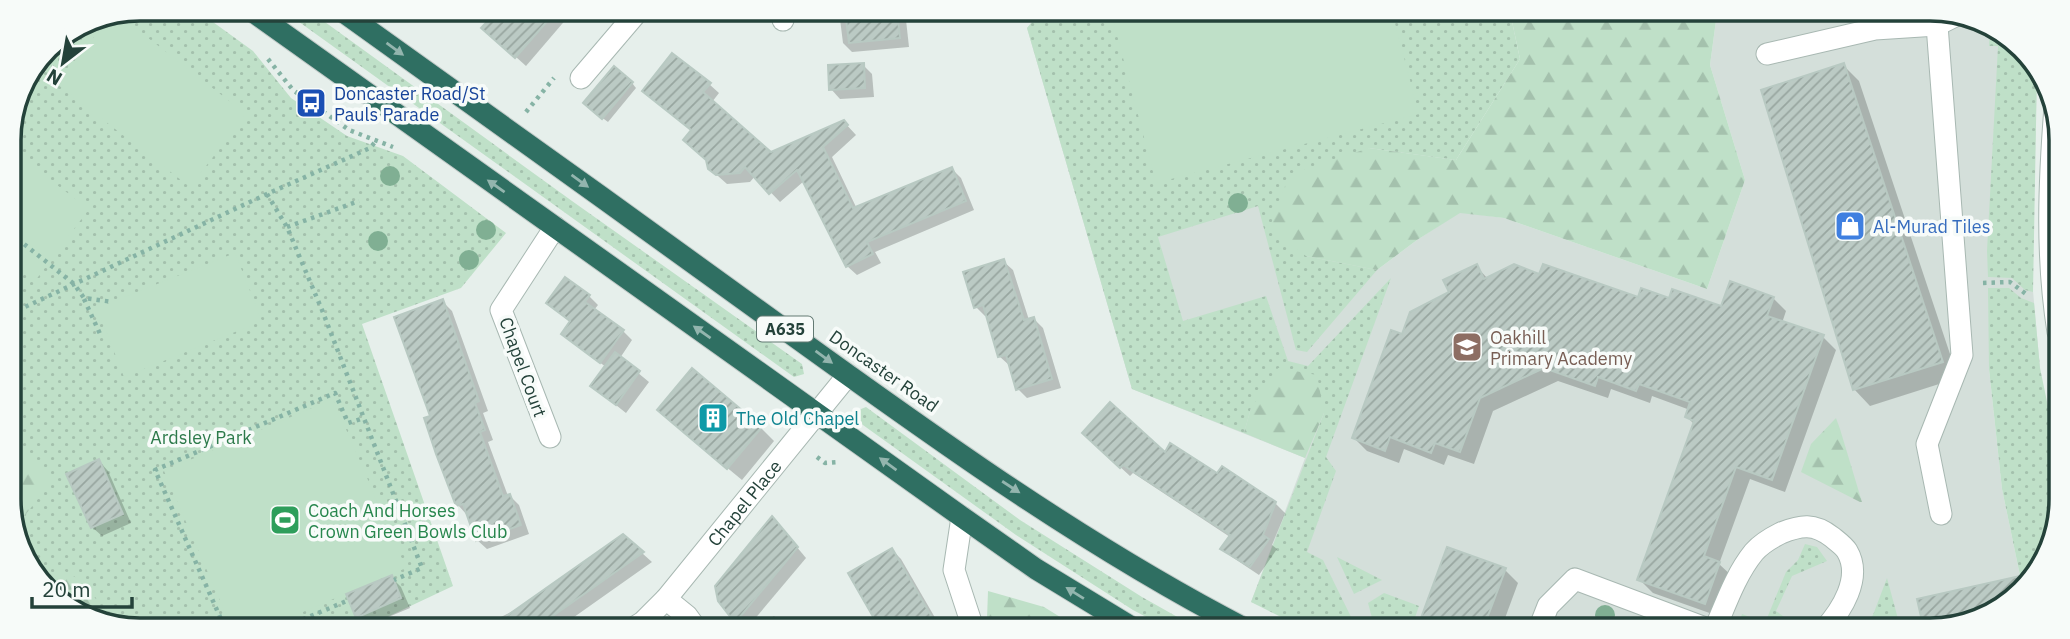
<svg xmlns="http://www.w3.org/2000/svg" width="2070" height="639" font-family="'IBM Plex Sans',sans-serif">
<defs>
<pattern id="grass-dots" width="8" height="8" patternUnits="userSpaceOnUse" patternTransform="scale(1.75)"><rect width="8" height="8" fill="#bfe0c8"/><path d="M2 2h.1M6 6h.1" fill="none" stroke="#a4c1ad" stroke-width="1.8" stroke-linecap="round"/></pattern>
<pattern id="forest-firs" width="22" height="20" patternUnits="userSpaceOnUse" patternTransform="scale(1.75)"><rect width="22" height="20" fill="#bfe0c8"/><path d="M5 1l3.5 6h-7zM16 11l3.5 6h-7z" fill="#a4c1ad"/></pattern>
<pattern id="building-hatch" width="6" height="6" patternUnits="userSpaceOnUse" patternTransform="scale(1.75)"><rect width="6" height="6" fill="#bbcac4"/><path d="M-1 1l2-2M0 6l6-6M5 7l2-2" fill="none" stroke="#98a6a0"/></pattern>
</defs>
<rect width="100%" height="100%" fill="#e6efeb"/>
<polygon fill="#d4dfda" points="1041,11 1510,12 1456,160 1369,148 1289,175 1269,230 1377,270 1417,240 1460,212 1504,218 1707,289 1745,180 1710,65 1717,13 1964,13 2028,53 2037,70 2032,280 2040,368 1989,369 2002,489 2022,585 2010,603 1938,630 1325,629 1251,602 1305,458 1132,389 1027,28"/>
<g fill="url(#grass-dots)">
<polygon points="140,9 195,9 253,51 291,98 347,136 403,156 506,233 461,288 362,324 453,586 368,626 106,626 42,586 11,524 9,132 48,47 90,19"/>
<polygon points="281,9 307,9 572,201 802,364 804,374 794,377"/>
<polygon points="1041,11 1510,12 1520,59 1456,160 1369,148 1306,256 1377,270 1307,352 1296,350 1258,206 1158,237 1183,321 1266,296 1288,361 1308,366 1391,278 1326,457 1336,471 1307,552 1323,560 1357,629 1303,628 1251,602 1324,413 1251,408 1244,433 1132,389 1027,28"/>
<polygon points="1990,29 2028,53 2037,70 2033,292 2025,290 2012,278 1988,277 1987,251 1998,46 1989,46"/>
<polygon points="1988,288 2009,288 2021,298 2034,303 2040,368 2057,450 2057,533 2022,585 2002,489 1989,369"/>
<polygon points="866,407 1020,520 1142,597 1197,628 1167,628 1133,610 1016,535 856,420 856,411"/>
<polygon points="1805,544 1817,547 1827,561 1792,576 1776,611 1790,621 1786,630 1737,630 1742,614 1765,623 1786,572 1798,560"/>
<polygon points="1337,557 1382,580 1354,594"/>
<polygon points="1887,578 1901,630 1862,630 1873,615"/>
<polygon points="1384,593 1419,606 1411,629 1375,629 1368,603"/>
</g>
<g fill="url(#forest-firs)">
<polygon points="1510,12 1717,13 1710,65 1745,180 1707,289 1504,218 1460,213 1417,240 1377,270 1306,256 1269,230 1289,175 1369,148 1456,160 1520,59"/>
<polygon points="1278,368 1317,375 1324,413 1305,458 1244,433 1251,408"/>
<polygon points="1836,418 1840,429 1862,502 1860,502 1801,472 1811,444"/>
<polygon points="11,442 51,482 19,523 11,518"/>
<polygon points="63,570 85,583 114,626 106,626 42,586 39,580"/>
<polygon points="988,591 1044,607 1078,628 1015,628 987,619"/>
</g>
<g fill="#bfe0c8">
<polygon points="1130,11 1392,12 1419,114 1156,183 1112,16"/>
<polygon points="116,13 246,114 190,187 57,84 111,15"/>
<polygon points="9,149 89,209 35,281 10,263"/>
<polygon points="235,253 262,321 124,377 97,308"/>
<polygon points="333,399 406,568 270,626 231,626 164,471"/>
</g>
<g fill="#0003">
<polygon points="500,10 574,10 526,66 484,28"/>
<polygon points="839,11 905,11 909,47 852,52 843,43"/>
<polygon points="863,65 872,74 874,97 840,99 831,89"/>
<polygon points="1843,65 1859,81 1958,378 1870,406 1854,389"/>
<polygon points="632,83 636,88 608,122 589,108"/>
<polygon points="709,84 719,93 712,102 771,154 844,122 856,135 832,157 857,209 952,169 961,178 974,210 875,252 881,263 857,275 847,266 804,181 780,202 755,176 750,182 727,184 709,168 708,161 692,131 644,91"/>
<polygon points="1003,261 1013,270 1029,320 1034,319 1043,328 1061,388 1027,398 1018,389 1011,365 1009,365 999,356 988,315 985,316 976,307"/>
<polygon points="1476,266 1488,279 1540,276 1639,299 1671,300 1722,309 1773,298 1786,311 1782,323 1823,337 1836,350 1785,492 1750,479 1719,564 1732,576 1718,616 1653,593 1639,579 1695,425 1687,417 1690,410 1652,396 1650,403 1611,389 1608,398 1558,381 1493,411 1474,464 1448,455 1444,465 1404,449 1399,463 1367,451 1354,438 1403,337 1452,293"/>
<polygon points="589,296 598,305 594,310 623,331 632,340 620,358 649,382 626,413 592,386 606,367 573,343 564,334 571,323 548,303"/>
<polygon points="442,301 452,311 488,411 483,413 493,440 488,442 508,496 510,496 519,505 529,534 487,549 477,540 467,515 458,505 433,417"/>
<polygon points="673,423 761,428 774,441 742,480"/>
<polygon points="1093,442 1165,455 1218,476 1275,503 1285,513 1272,545 1277,549 1259,575 1232,557 1223,548 1230,537 1133,473 1130,476"/>
<polygon points="99,461 108,471 131,523 102,536 92,527"/>
<polygon points="781,528 806,558 748,627 742,627 720,600"/>
<polygon points="623,536 652,562 560,627 481,627 523,606"/>
<polygon points="892,550 901,559 941,628 881,627 851,573"/>
<polygon points="1505,570 1518,583 1501,629 1419,629"/>
<polygon points="391,577 401,587 410,608 367,626 358,617"/>
<polygon points="774,616 785,627 755,627"/>
</g>
<g fill="url(#building-hatch)" stroke="#b8c9c2" stroke-width="2">
<polygon points="498,10 557,10 515,58 481,28"/>
<polygon points="845,11 897,11 900,38 849,43"/>
<polygon points="672,53 711,83 703,92 771,152 844,120 848,125 823,147 853,208 952,167 966,201 867,242 873,254 846,267 797,170 769,194 745,167 740,173 716,175 708,169 706,160 683,140 691,130 642,91"/>
<polygon points="864,63 865,88 829,90 828,65"/>
<polygon points="1844,63 1943,362 1853,390 1761,90"/>
<polygon points="614,66 633,82 602,119 583,103"/>
<polygon points="1004,259 1024,320 1034,317 1052,379 1016,390 1006,355 998,357 983,305 974,308 963,272"/>
<polygon points="1477,264 1484,279 1514,264 1539,274 1543,264 1638,297 1641,288 1669,298 1672,289 1721,306 1730,281 1774,297 1767,316 1824,335 1772,480 1736,467 1704,556 1720,562 1705,604 1637,580 1694,421 1685,417 1690,402 1639,384 1636,391 1598,377 1595,386 1544,368 1480,398 1460,452 1435,443 1431,453 1390,437 1385,451 1352,438 1391,330 1402,334 1410,312 1449,292 1443,280"/>
<polygon points="565,277 590,295 585,302 624,330 600,363 561,334 570,321 546,303"/>
<polygon points="443,299 479,401 475,403 485,430 480,432 503,496 510,494 521,525 476,541 463,504 456,506 436,454 424,418 430,416 394,317"/>
<polygon points="615,352 640,371 616,405 590,386"/>
<polygon points="692,368 762,427 727,469 657,410"/>
<polygon points="1110,402 1165,452 1170,443 1217,473 1222,466 1276,502 1263,535 1269,539 1250,567 1220,549 1230,535 1123,465 1120,468 1082,433"/>
<polygon points="99,459 123,514 91,528 66,474"/>
<polygon points="772,516 798,547 735,623 718,601 715,586"/>
<polygon points="623,534 644,552 537,627 491,627"/>
<polygon points="1447,547 1506,568 1483,629 1417,629"/>
<polygon points="892,548 933,619 917,628 879,627 848,573"/>
<polygon points="2029,574 2010,603 1938,630 1924,630 1917,599"/>
<polygon points="392,575 401,598 356,618 346,594"/>
</g>
<g fill="none" stroke-linecap="round" stroke-linejoin="round">
<g stroke="#a8b8b2" stroke-width="23">
<g id="minor">
<polyline points="783,10 783,20"/>
<polyline points="1937,25 1962,355 1927,444 1941,514"/>
<polyline points="1767,54 1875,29 1937,25 1961,13"/>
<polyline points="581,78 639,10"/>
<path d="M2055,107C2049,182 2046,257 2058,332"/>
<polyline points="550,437 501,310 555,227"/>
<polyline points="962,517 954,570 973,628"/>
<polyline points="666,599 687,616 695,627"/>
<path id="s1" d="M635,627L643,622L666,599L848,375"/>
<polyline points="1539,629 1548,606 1575,579 1708,629"/>
<path d="M1715,629C1726,603 1736,574 1754,552C1761,544 1771,538 1781,533C1801,525 1814,523 1832,537C1837,541 1844,546 1847,551C1863,578 1841,611 1824,630"/>
</g>
</g>
<g stroke="#c2cac8" stroke-width="23">
<g id="highway">
<polyline points="249,9 962,517 1036,569 1133,628"/>
<path d="M339,9C489,116 638,223 787,331C934,437 1082,544 1244,628"/>
</g>
</g>
<g stroke="#86b3a5" stroke-width="4.5" stroke-dasharray="3.5 5" stroke-linecap="butt">
<polyline points="207,9 225,21"/>
<polyline points="268,59 293,90 349,130 393,147"/>
<polyline points="526,112 554,78"/>
<polyline points="267,194 287,227 322,310 422,568 394,580"/>
<polyline points="287,227 359,201"/>
<polyline points="10,235 19,240 74,284 84,298 113,302"/>
<polyline points="1983,283 2010,282 2026,294"/>
<polyline points="84,299 101,336"/>
<polyline points="10,314 267,194 370,148 376,141"/>
<polyline points="817,457 825,463 838,462"/>
<polyline points="224,626 155,470 335,393 348,423 364,418"/>
<polyline points="287,626 349,600"/>
</g>
<use href="#minor" stroke="#fff" stroke-width="21"/>
<use href="#highway" stroke="#2f6f62" stroke-width="21"/>
</g>
<g fill="#80af93">
<circle cx="390" cy="176" r="10"/>
<circle cx="1238" cy="203" r="10"/>
<circle cx="486" cy="230" r="10"/>
<circle cx="378" cy="241" r="10"/>
<circle cx="469" cy="260" r="10"/>
<circle cx="1605" cy="615" r="10"/>
</g>
<defs><path id="oneway-solid" d="M-6-.8H1V-3.2L6.5 0L1 3.2V.8H-6Z" transform="scale(1.75)"/></defs>
<g fill="#93b5ae">
<use href="#oneway-solid" transform="translate(395 49) rotate(36)"/>
<use href="#oneway-solid" transform="translate(580 181) rotate(36)"/>
<use href="#oneway-solid" transform="translate(496 186) rotate(-145)"/>
<use href="#oneway-solid" transform="translate(702 332) rotate(-145)"/>
<use href="#oneway-solid" transform="translate(824 357) rotate(36)"/>
<use href="#oneway-solid" transform="translate(888 464) rotate(-144)"/>
<use href="#oneway-solid" transform="translate(1011 487) rotate(33)"/>
<use href="#oneway-solid" transform="translate(1075 593) rotate(-148)"/>
</g>
<defs>
<g id="bus-square" transform="scale(1.575)"><rect x="-9" y="-9" width="18" height="18" rx="4" fill="#1a4fb4" stroke="#f7fbf9"/><path d="M-5-6H5V4H4V6H2V4H-2V6H-4V4H-5ZM-3.5-4V0h7V-4ZM-3.5 1.2v1.5H-2V1.2ZM2 1.2v1.5H3.5V1.2Z" fill="#fff"/></g>
<g id="shop-square" transform="scale(1.575)"><rect x="-9" y="-9" width="18" height="18" rx="4" fill="#3f7fe0" stroke="#f7fbf9"/><path d="M-5-2.5h2.3a2.7 3.5 0 0 1 5.4 0H5L5.5 6h-11ZM-1.5-2.5h3a1.5 2.3 0 0 0-3 0Z" fill="#fff"/></g>
<g id="school-square" transform="scale(1.575)"><rect x="-9" y="-9" width="18" height="18" rx="4" fill="#8d6e63" stroke="#f7fbf9"/><path d="M0-5L7-2L0 1L-7-2ZM-4 1L0 2.5L4 1V4Q0 6-4 4Z" fill="#fff"/></g>
<g id="building-square" transform="scale(1.575)"><rect x="-9" y="-9" width="18" height="18" rx="4" fill="#0f9aa8" stroke="#f7fbf9"/><path d="M-4-6H4V6H1V3H-1V6H-4ZM-2.5-4.3h1.7v1.8h-1.7ZM.8-4.3h1.7v1.8H.8ZM-2.5-1h1.7V.8h-1.7ZM.8-1h1.7V.8H.8Z" fill="#fff"/></g>
<g id="stadium-square" transform="scale(1.575)"><rect x="-9" y="-9" width="18" height="18" rx="4" fill="#2e9e5b" stroke="#f7fbf9"/><path d="M0-5a6.5 5 0 1 0 0 10a6.5 5 0 1 0 0-10ZM-3.5-1.8h7v3.6h-7Z" fill="#fff"/></g>
</defs>
<g fill-rule="evenodd">
<use href="#bus-square" x="311" y="103"/>
<use href="#shop-square" x="1850" y="226"/>
<use href="#school-square" x="1467" y="347"/>
<use href="#building-square" x="713" y="418"/>
<use href="#stadium-square" x="285" y="520"/>
</g>
<g text-anchor="middle" dominant-baseline="central" stroke-width="7" stroke-linejoin="round" paint-order="stroke">
<rect fill="#f7fbf9" stroke="#637a73" stroke-width="2" x="757" y="316.5" width="56" height="25" rx="5"/>
<g font-size="16" font-weight="bold" fill="#24423a">
<text x="785" y="329">A635</text>
</g>
<g font-size="18" fill="#164399" stroke="#f7fbf9" text-anchor="start">
<text x="334" y="93">Doncaster Road/St<tspan x="334" dy="21">Pauls Parade</tspan></text>
</g>
<g font-size="18" fill="#366cbe" stroke="#f7fbf9" text-anchor="start">
<text x="1873" y="226">Al-Murad Tiles</text>
</g>
<g font-size="18" fill="#785e54" stroke="#f7fbf9" text-anchor="start">
<text x="1490" y="337">Oakhill<tspan x="1490" dy="21">Primary Academy</tspan></text>
</g>
<g font-size="18" fill="#24423a" stroke="#f7fbf9">
<text transform="translate(523 367) rotate(70)">Chapel Court</text>
<text transform="translate(884 371) rotate(35)">Doncaster Road</text>
<text stroke="none"><textPath href="#s1" startOffset="166">Chapel Place</textPath></text>
</g>
<g font-size="18" fill="#0d838f" stroke="#f7fbf9" text-anchor="start">
<text x="736" y="418">The Old Chapel</text>
</g>
<g font-size="18" fill="#2d7a4b" stroke="#f7fbf9">
<text x="201" y="437">Ardsley Park</text>
</g>
<g font-size="18" fill="#27864d" stroke="#f7fbf9" text-anchor="start">
<text x="308" y="510">Coach And Horses<tspan x="308" dy="21">Crown Green Bowls Club</tspan></text>
</g>
</g>
<path d="M0 0H2070V639H0ZM140 21H1930A119 119 0 0 1 2049 140V499A119 119 0 0 1 1930 618H140A119 119 0 0 1 21 499V140A119 119 0 0 1 140 21Z" fill="#f7fbf9" fill-rule="evenodd"/>
<path fill="none" stroke="#24423a" stroke-width="3.5" d="M140 21H1930A119 119 0 0 1 2049 140V499A119 119 0 0 1 1930 618H140A119 119 0 0 1 21 499V140A119 119 0 0 1 140 21Z"/>
<g transform="translate(63 63) rotate(211)" stroke="#f7fbf9" stroke-width="5" paint-order="stroke">
<path d="M0-5L12 26L0 18L-12 26Z" fill="#24423a"/>
<text y="-10" font-size="19" font-weight="bold" text-anchor="middle" fill="#24423a">N</text>
</g>
<path d="M32 597v10h100v-10" fill="none" stroke="#24423a" stroke-width="3.5"/>
<text x="42" y="597" font-size="21" fill="#24423a" stroke="#f7fbf9" stroke-width="5" paint-order="stroke">20 m</text>
</svg>
